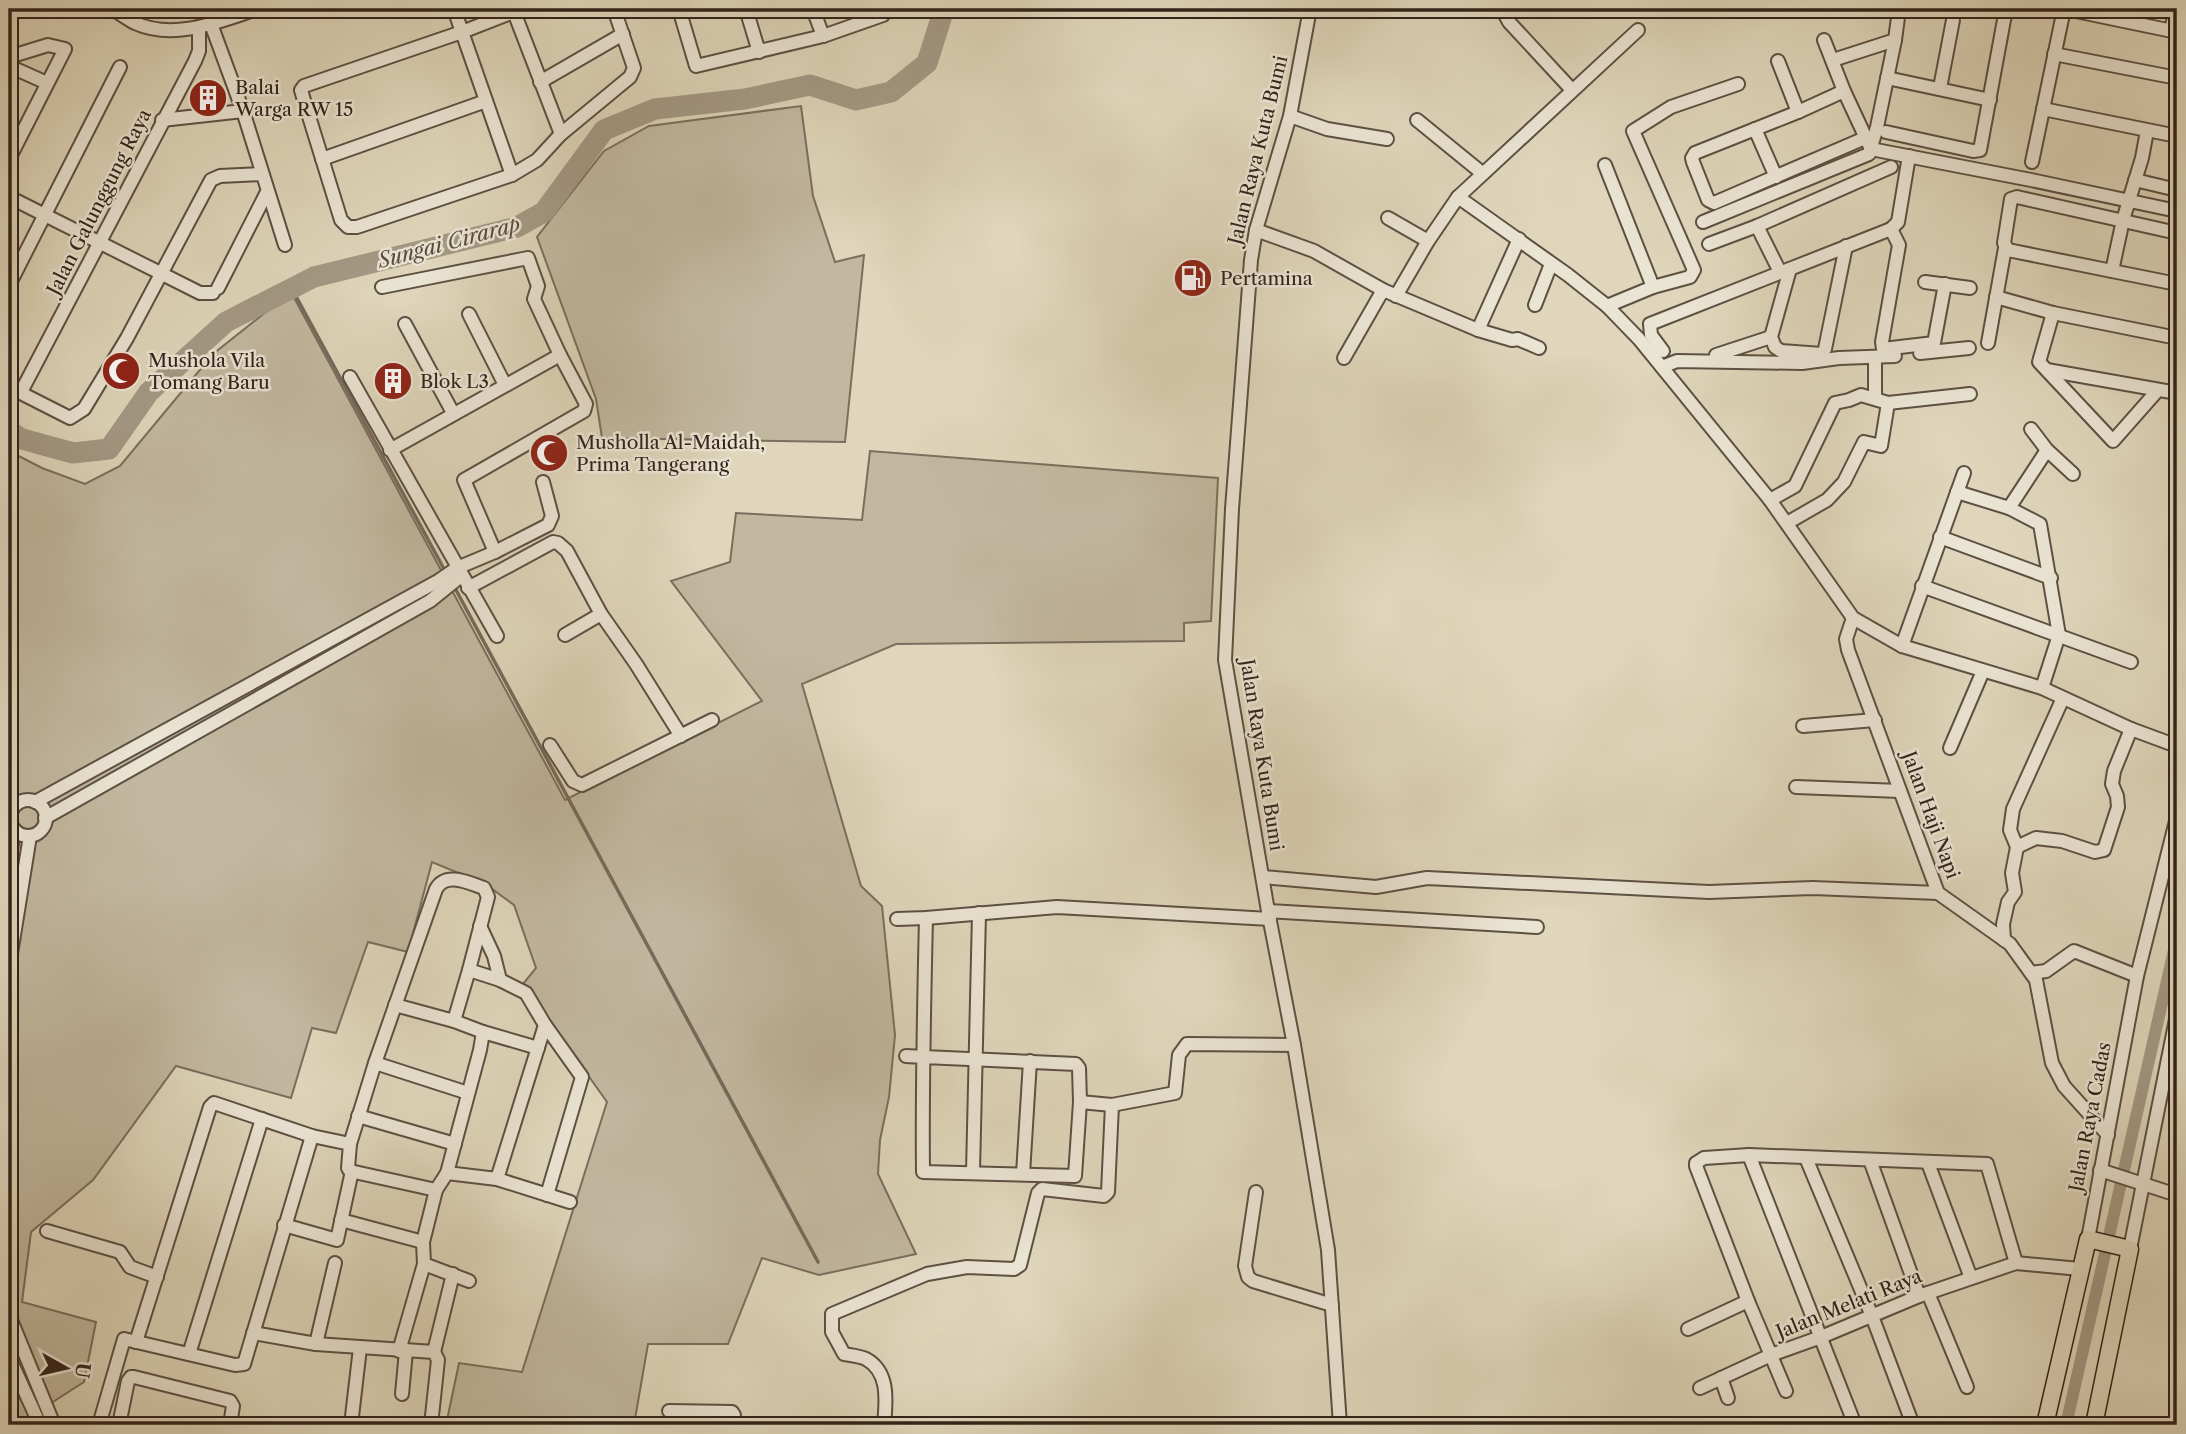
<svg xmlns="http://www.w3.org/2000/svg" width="2186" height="1434" font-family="'Libre Caslon Text',serif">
<rect width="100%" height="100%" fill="#dfd6bb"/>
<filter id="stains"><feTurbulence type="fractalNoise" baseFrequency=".00286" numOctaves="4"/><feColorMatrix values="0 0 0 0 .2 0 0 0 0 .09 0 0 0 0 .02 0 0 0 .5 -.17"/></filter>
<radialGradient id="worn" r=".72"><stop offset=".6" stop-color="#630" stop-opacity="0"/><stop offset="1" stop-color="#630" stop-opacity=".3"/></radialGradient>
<g fill="#c2b8a0" stroke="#7a6e5e" stroke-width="2">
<polygon points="801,106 813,196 835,262 864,255 845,442 602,438 596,399 537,237 604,151 649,126"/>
<polygon points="291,292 565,800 762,701 671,581 730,562 736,513 862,520 870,451 1218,478 1211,621 1184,623 1184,641 896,644 802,684 861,886 882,906 895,1035 889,1097 880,1140 878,1174 916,1254 819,1275 762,1258 728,1344 648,1344 634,1425 446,1425 459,1363 522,1372 607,1102 523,984 536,968 514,905 485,884 432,862 408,952 368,942 336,1033 312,1028 291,1098 176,1066 93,1180 31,1232 22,1302 96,1322 84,1382 17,1425 9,1425 9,451 42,468 85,484 120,466 213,354"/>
</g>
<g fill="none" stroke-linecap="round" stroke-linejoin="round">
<g stroke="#766a5b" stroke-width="3.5">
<polyline points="292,289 444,569"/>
<polyline points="456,590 818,1262"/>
</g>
<polyline stroke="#a49985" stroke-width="12" points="2066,1425 2177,937"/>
<polyline stroke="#a49985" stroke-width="21" points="9,431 22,439 73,453 109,449 149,392 226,322 314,277 517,227 544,212 604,130 655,109 745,99 810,85 856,100 891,92 927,63 944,9"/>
<g stroke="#5d5043" stroke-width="16">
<g id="minor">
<path d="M112,9C120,13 127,19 135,23C175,41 220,21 257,9"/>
<polyline points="454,9 512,175"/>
<polyline points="521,9 462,32 304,86 301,90 303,97 341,220 348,227 357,227 512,175 537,160 561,134 630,77 634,68 614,9"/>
<polyline points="679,9 696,66 823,36 883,15 887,9"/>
<polyline points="746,9 759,52"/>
<polyline points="813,9 823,36"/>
<polyline points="1310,9 1290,116 1256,230 1251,260 1232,509 1225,660 1268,911 1294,1045 1328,1250 1340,1425"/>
<polyline points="1502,9 1509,22 1572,90"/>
<polyline points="2066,9 2177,32"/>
<polyline points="514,12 561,134"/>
<polyline points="211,24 243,111 285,245"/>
<polyline points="2171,30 2176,9"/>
<polyline points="1824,40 1844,91 1871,149 2031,180 2177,211"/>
<polyline points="2054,54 2177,78"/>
<polyline points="9,57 48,45 65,49 9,159"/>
<polyline points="1833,60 1895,40 1899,10"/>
<polyline points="1778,61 1798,112"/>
<polyline points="9,66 47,83"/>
<polyline points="1887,78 1990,100"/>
<polyline points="540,82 623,34"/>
<polyline points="1940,88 1953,20"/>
<polyline points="1844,91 1798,112 1695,153 1692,158 1693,162 1708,200 1714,203 1865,138"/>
<polyline points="2043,109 2177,136"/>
<polyline points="1290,116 1327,129 1387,139"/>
<polyline points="162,120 243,111"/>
<polyline points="1417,120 1482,173"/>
<polyline points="1755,129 1776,177"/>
<polyline points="2147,131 2142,158 2123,220 2112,271 2177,284"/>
<polyline points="1886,132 1973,151 1980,150 2006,9"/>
<polyline points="1909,156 1898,222 1891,229 1899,245 1882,342 1883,349 1934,343 1945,284"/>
<polyline points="322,159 486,101"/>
<polyline points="2032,162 2064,9"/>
<polyline points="1605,165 1653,287"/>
<polyline points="2135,180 2177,190"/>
<polyline points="9,197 200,293 213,293"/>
<polyline points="1458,197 1568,275 1607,306 1639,339 1770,500 1853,618 1902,646 2042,688 2131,729 2177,746"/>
<polyline points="1388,218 1428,241"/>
<polyline points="1703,222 1869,154 1877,127 1895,40"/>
<polyline points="1757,226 1780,272"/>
<polyline points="1256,230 1314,251 1383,290 1478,330 1512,340 1518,339 1539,348"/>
<polyline points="1709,244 1757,226 1891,167"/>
<polyline points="1790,269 1771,337 1775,347 1781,351 1822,354 1825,349 1846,246"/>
<polyline points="2112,271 2008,250 2004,243 2011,199 2017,197 2177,233"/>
<polyline points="1925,282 1970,288"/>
<polyline points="9,285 120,67"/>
<polyline points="382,287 528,258 538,286 534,299 560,355"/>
<polyline points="218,288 267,192"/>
<polyline points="1396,296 1428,241 1458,197 1638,30"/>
<polyline points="1996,297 2053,313 2177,338"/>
<polyline points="1535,305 1551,264"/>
<polyline points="1607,306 1653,287 1690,277 1694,270 1633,131 1671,107 1738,84"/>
<polyline points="2053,313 2039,362 2113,441 2158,390"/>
<polyline points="469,314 505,385"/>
<polyline points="405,324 453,413"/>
<polyline points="1478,330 1519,239"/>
<polyline points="1988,343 2005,248"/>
<polyline points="1663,351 1651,335 1650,324 1891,229"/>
<polyline points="1920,353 1969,348"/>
<polyline points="1716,355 1771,337"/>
<polyline points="1344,358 1383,290"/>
<polyline points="1662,367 1677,361 1802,363 1839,358 1895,356"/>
<polyline points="2047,370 2177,393"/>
<polyline points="350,377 497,636"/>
<polyline points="9,387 70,418 84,409 127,338 211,180 220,176 262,174"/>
<polyline points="21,392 195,61 199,51 199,28"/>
<polyline points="1875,398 1875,358"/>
<polyline points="1888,403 1970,394"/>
<polyline points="2031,429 2047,450 2073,474"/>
<polyline points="390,450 560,355 586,404 584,411 464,480 495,552"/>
<polyline points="1957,492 2009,508 2040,524 2059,635 2042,688"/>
<polyline points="1770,500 1795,486 1835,403 1849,400 1861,395 1888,403 1881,446 1864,442 1844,482 1827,500 1787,523"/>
<polyline points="2009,508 2047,450"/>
<polyline points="1940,537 2051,578"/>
<polyline points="1922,586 2131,662"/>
<polyline points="468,588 553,542 558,543 567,551 601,614 636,664 681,736"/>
<polyline points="1853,618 1846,639 1848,650 1938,893 2010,944 2036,980 2052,1063 2064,1086 2108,1135"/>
<polyline points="565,635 601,614"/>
<polyline points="1902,646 1964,473"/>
<polyline points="1803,726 1875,720"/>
<polyline points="550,745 573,781 582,785 712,720"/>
<polyline points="1950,748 1983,671"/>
<polyline points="1796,787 1900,791"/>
<circle cx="28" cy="818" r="18"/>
<polyline points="35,802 438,581 457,568 495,552 548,525 552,516 543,482"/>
<polyline points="45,818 430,601 461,576"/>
<polyline points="2017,847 2036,838 2062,841 2095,852 2104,850 2118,807 2117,796 2112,784 2114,771 2131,729"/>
<polyline points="9,863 14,829"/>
<polyline points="1263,877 1376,887 1427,878 1709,892 1813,888 1938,893"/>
<polyline points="1268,911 1537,927"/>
<polyline points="897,919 926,918 1057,907 1270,919"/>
<polyline points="480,926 494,956 500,980"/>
<polyline points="2004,940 2003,924 2008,902 2015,892 2012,873 2017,847 2010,830 2013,809 2063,698"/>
<polyline points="9,966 30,836"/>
<polyline points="2031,973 2046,971 2074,951 2137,976"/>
<polyline points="395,1005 454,1021 483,1032 480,1050 447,1173"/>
<polyline points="454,1021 469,970"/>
<polyline points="483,1032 538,1048"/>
<path d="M906,1056L924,1057L1076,1064L1079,1068L1080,1102L1075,1176L923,1172C922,1088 924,1003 926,918"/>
<polyline points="375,1063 468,1093"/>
<polyline points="1080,1102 1112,1105 1175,1093 1179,1055 1187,1044 1294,1045"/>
<polyline points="358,1116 455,1144"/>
<path d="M350,1144L375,1063L436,889C446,871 469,883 484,888L488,897L469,970L500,980L526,993L545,1025L582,1077L547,1195"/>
<polyline points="1749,1155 1855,1425"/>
<polyline points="1806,1158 1872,1316 1913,1425"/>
<polyline points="1870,1160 1919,1296"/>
<polyline points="1928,1163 1971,1278"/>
<polyline points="2100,1170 2177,1195"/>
<polyline points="973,1172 979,913"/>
<polyline points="1023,1174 1030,1061"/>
<polyline points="497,1179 545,1025"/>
<polyline points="1256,1192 1245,1266 1248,1277 1253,1281 1332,1305"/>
<polyline points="341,1220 423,1242"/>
<polyline points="284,1225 337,1240 352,1171"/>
<polyline points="47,1231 120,1252 130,1267 157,1277"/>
<polyline points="2088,1239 2137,976 2177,817"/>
<polyline points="2130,1249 2177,1014"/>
<polyline points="424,1264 469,1281"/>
<polyline points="1928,1293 1967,1387"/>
<polyline points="9,1315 54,1425"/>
<polyline points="1688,1329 1748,1301"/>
<polyline points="253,1333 316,1344 434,1352 438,1360 431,1425"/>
<polyline points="136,1342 210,1107 214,1103 312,1136 350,1144 348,1168 350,1171 436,1190 447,1173 497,1179 570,1202"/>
<polyline points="316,1344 335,1263"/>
<polyline points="399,1351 424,1264 423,1242 436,1190"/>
<polyline points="434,1352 453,1274"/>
<polyline points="189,1354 262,1119"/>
<polyline points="9,1357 40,1425"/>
<polyline points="1721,1378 1728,1398"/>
<polyline points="1700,1388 1771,1355 1821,1337 1919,1296 2016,1263 2080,1269"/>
<polyline points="1786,1391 1748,1301 1696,1166 1696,1163 1704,1158 1749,1155 1987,1164 2016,1263"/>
<polyline points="402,1394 406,1351"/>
<polyline points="669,1411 732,1412 734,1415 733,1425"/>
<polyline points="99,1425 124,1339 235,1365 244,1364 312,1136"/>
<polyline points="119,1425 128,1381 131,1377 134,1377 230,1401 233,1406 230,1425"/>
<polyline points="351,1425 360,1348"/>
<path d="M884,1425C886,1402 890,1372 866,1359C860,1356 850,1355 844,1354L832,1332V1314L927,1274L967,1267L1014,1269L1020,1265L1038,1193L1042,1189L1104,1196L1108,1192L1112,1105"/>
</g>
</g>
<g stroke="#32231b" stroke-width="19">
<polyline id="major" points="2045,1425 2088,1239 2130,1249 2094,1425"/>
</g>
<use href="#minor" stroke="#eae4d3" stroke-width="12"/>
<use href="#major" stroke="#dfd6bb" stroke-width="16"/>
</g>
<defs>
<g id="building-disc" transform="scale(2.0125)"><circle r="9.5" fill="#8f2418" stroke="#eae4d3"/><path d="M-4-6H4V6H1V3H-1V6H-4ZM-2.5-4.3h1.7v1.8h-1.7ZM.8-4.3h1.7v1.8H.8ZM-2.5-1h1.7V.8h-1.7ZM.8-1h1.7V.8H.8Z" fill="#fff"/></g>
<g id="fuel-disc" transform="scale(2.0125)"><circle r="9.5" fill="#8f2418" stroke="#eae4d3"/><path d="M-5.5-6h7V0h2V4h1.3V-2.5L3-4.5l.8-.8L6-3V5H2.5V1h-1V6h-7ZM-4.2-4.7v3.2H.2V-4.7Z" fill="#fff"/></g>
<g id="mosque-disc" transform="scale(2.0125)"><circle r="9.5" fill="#8f2418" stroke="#eae4d3"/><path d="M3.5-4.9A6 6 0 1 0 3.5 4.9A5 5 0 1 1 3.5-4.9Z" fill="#fff"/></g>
</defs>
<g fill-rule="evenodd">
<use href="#building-disc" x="208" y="98"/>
<use href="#fuel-disc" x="1193" y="278"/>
<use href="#mosque-disc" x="121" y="371"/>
<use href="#building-disc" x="393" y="381"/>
<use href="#mosque-disc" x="549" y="453"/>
</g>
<g text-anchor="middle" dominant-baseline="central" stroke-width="5" stroke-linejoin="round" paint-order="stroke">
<g font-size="19" fill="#32231b" stroke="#eae4d3" text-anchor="start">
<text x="235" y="87">Balai<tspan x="235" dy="22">Warga RW 15</tspan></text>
<text x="1220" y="278">Pertamina</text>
<text x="148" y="360">Mushola Vila<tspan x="148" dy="22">Tomang Baru</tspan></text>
<text x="420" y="381">Blok L3</text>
<text x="576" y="442">Musholla Al-Maidah,<tspan x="576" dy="22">Prima Tangerang</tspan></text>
</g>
<g font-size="19" fill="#32231b" stroke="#eae4d3">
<text transform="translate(1258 150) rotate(-76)">Jalan Raya Kuta Bumi</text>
<text transform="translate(99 202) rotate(-63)">Jalan Galunggung Raya</text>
<text transform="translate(1262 755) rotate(81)">Jalan Raya Kuta Bumi</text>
<text transform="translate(1931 815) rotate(70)">Jalan Haji Napi</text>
<text transform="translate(2090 1117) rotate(-79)">Jalan Raya Cadas</text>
<text transform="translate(1849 1304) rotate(-22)">Jalan Melati Raya</text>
</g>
<g font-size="21" font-style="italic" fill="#5a4c40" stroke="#eae4d3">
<text transform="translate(449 242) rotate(-15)">Sungai Cirarap</text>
</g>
</g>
<rect width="2186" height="1434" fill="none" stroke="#dfd6bb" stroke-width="35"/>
<rect x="10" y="10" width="2165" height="1413" fill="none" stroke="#32231b" stroke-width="3.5"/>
<rect x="18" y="18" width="2151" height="1399" fill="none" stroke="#32231b" stroke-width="2"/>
<g transform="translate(66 1368) rotate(98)" stroke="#eae4d3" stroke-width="5" paint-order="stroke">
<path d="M0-5L12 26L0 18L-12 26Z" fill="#32231b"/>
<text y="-10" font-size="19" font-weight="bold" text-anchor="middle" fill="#32231b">U</text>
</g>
<rect width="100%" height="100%" filter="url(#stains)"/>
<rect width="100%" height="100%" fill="url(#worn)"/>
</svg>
